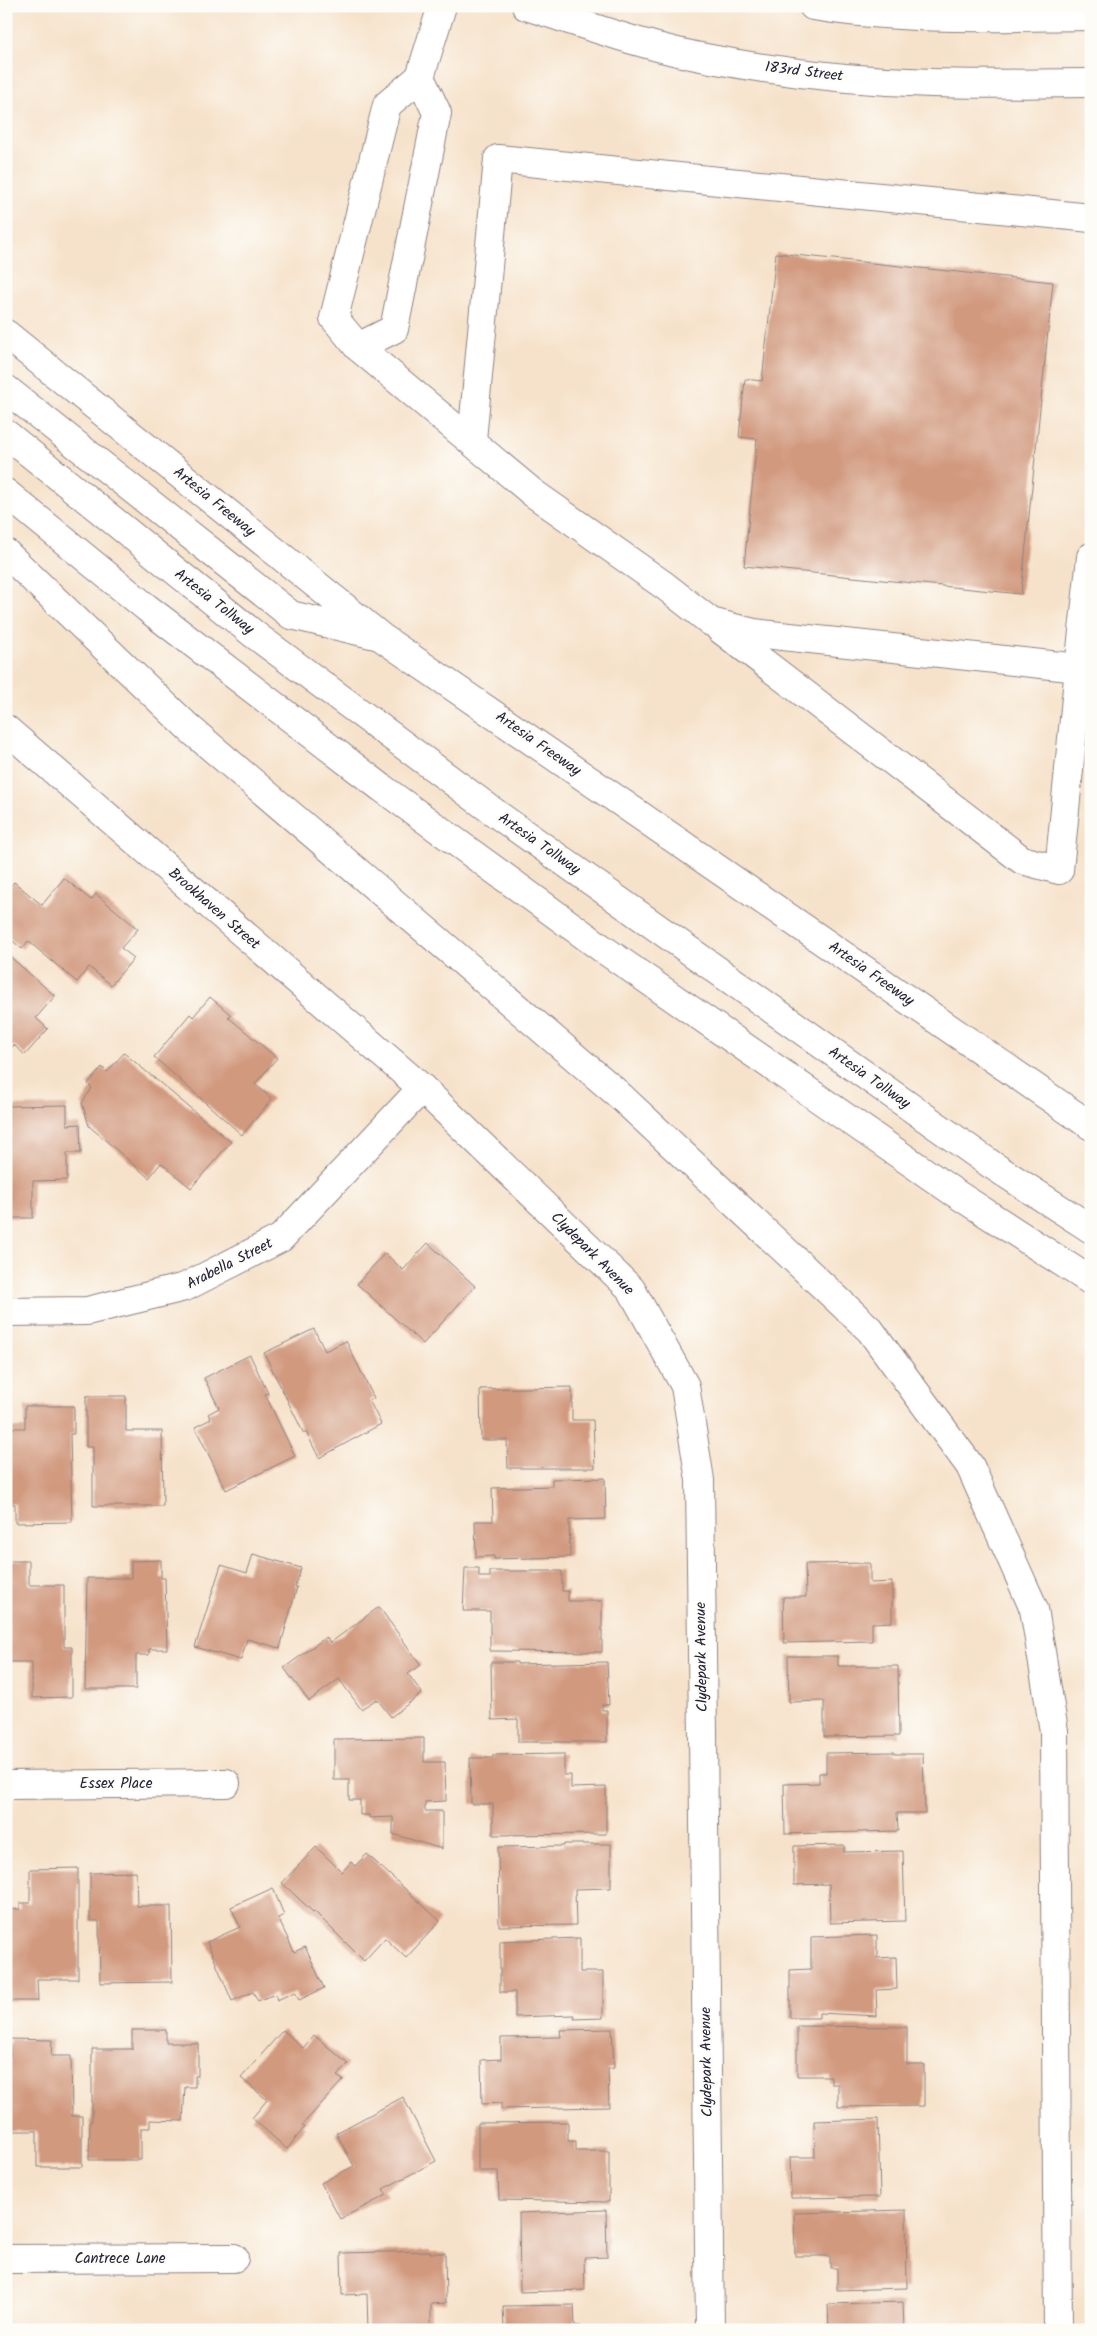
<svg xmlns="http://www.w3.org/2000/svg" width="1097" height="2336" font-family="Kalam,sans-serif">
<rect width="100%" height="100%" fill="#fdfcf7"/>
<filter id="ink" filterUnits="userSpaceOnUse"><feTurbulence type="fractalNoise" baseFrequency=".02" numOctaves="2"/><feDisplacementMap in="SourceGraphic" scale="10" xChannelSelector="R" yChannelSelector="G"/><feConvolveMatrix kernelMatrix="1 2 1 2 8 2 1 2 1" color-interpolation-filters="sRGB"/></filter>
<filter id="wash" filterUnits="userSpaceOnUse"><feTurbulence type="fractalNoise" baseFrequency=".0096" numOctaves="4" result="noise"/><feDisplacementMap in="SourceGraphic" scale="20" xChannelSelector="R" yChannelSelector="G"/><feGaussianBlur stdDeviation="1.12" result="paint"/><feColorMatrix in="noise" values="0 0 0 0 0 0 0 0 0 0 0 0 0 0 0 0 0 1.4 0 .05"/><feComposite in="paint" operator="in"/></filter>
<g filter="url(#wash)">
<rect width="100%" height="100%" fill="#f6e2ca"/>
<g id="blocks">
<g fill="#d1997e">
<polygon points="776,253 1053,282 1021,594 744,566 757,439 739,437 745,379 762,381"/>
<polygon points="64,878 91,900 96,894 138,929 121,948 134,958 111,985 89,967 77,982 28,941 22,949 6,935 6,891 14,882 42,905"/>
<polygon points="6,953 55,996 36,1018 48,1029 25,1055 14,1045 6,1054"/>
<polygon points="210,997 231,1015 228,1017 277,1058 255,1084 272,1099 242,1135 154,1057 190,1014 193,1017"/>
<polygon points="124,1053 231,1142 191,1188 161,1163 149,1178 89,1126 82,1103 92,1088 88,1084 102,1067 107,1072"/>
<polygon points="67,1105 67,1125 80,1124 81,1153 67,1153 67,1180 33,1181 33,1218 6,1218 6,1106"/>
<polygon points="428,1243 475,1286 423,1344 357,1284 385,1253 403,1270"/>
<polygon points="314,1329 325,1351 346,1341 374,1398 369,1400 381,1424 319,1458 306,1432 304,1434 264,1353"/>
<polygon points="250,1355 268,1393 265,1394 295,1456 226,1490 195,1427 211,1419 208,1414 219,1408 204,1378"/>
<polygon points="572,1387 572,1420 593,1420 595,1468 508,1468 507,1440 481,1440 480,1389"/>
<polygon points="86,1396 126,1396 126,1431 162,1431 163,1506 93,1506 93,1447 86,1447"/>
<polygon points="25,1406 74,1406 74,1434 70,1434 72,1522 15,1523 15,1504 7,1504 6,1428 25,1428"/>
<polygon points="605,1478 606,1519 569,1520 570,1557 494,1559 494,1556 476,1557 475,1521 493,1521 492,1488 552,1486 552,1479"/>
<polygon points="253,1554 301,1568 295,1587 297,1587 280,1648 247,1639 241,1660 195,1647 221,1565 247,1573"/>
<polygon points="161,1560 161,1578 165,1578 167,1649 149,1649 149,1655 136,1655 136,1689 85,1689 87,1578 131,1578 131,1561"/>
<polygon points="6,1561 29,1561 29,1585 64,1585 64,1647 72,1647 72,1697 32,1698 32,1662 6,1662"/>
<polygon points="870,1563 870,1583 892,1582 892,1622 872,1623 872,1641 784,1643 783,1597 806,1597 805,1564"/>
<polygon points="465,1568 479,1568 479,1577 490,1577 490,1571 562,1571 562,1591 568,1591 568,1601 602,1601 602,1652 490,1651 490,1611 463,1611"/>
<polygon points="379,1607 421,1665 408,1674 422,1693 391,1717 377,1699 361,1709 339,1679 309,1701 284,1668 326,1637 330,1643"/>
<polygon points="788,1656 838,1656 838,1666 898,1666 899,1736 824,1737 824,1701 789,1702"/>
<polygon points="491,1662 517,1662 517,1664 607,1662 609,1705 602,1705 602,1710 607,1710 607,1742 518,1742 518,1719 492,1720"/>
<polygon points="424,1738 424,1762 445,1762 446,1801 425,1802 425,1811 442,1811 442,1849 393,1834 393,1817 369,1818 369,1815 360,1815 360,1800 349,1800 349,1780 334,1780 334,1739"/>
<polygon points="894,1752 894,1754 923,1754 925,1813 897,1813 898,1831 785,1834 784,1784 819,1783 819,1773 826,1773 826,1753"/>
<polygon points="564,1754 564,1775 571,1775 571,1788 606,1787 606,1834 493,1835 493,1804 471,1804 470,1758 493,1758 493,1755"/>
<polygon points="564,1844 611,1844 611,1888 575,1889 576,1925 499,1926 498,1847 564,1846"/>
<polygon points="844,1845 844,1852 903,1851 905,1921 830,1923 829,1884 794,1885 794,1846"/>
<polygon points="316,1847 342,1872 351,1862 355,1866 367,1854 440,1921 406,1958 385,1938 364,1961 314,1911 313,1912 282,1883"/>
<polygon points="78,1868 78,1979 37,1979 38,2001 6,2001 6,1910 20,1909 20,1903 30,1903 30,1869"/>
<polygon points="136,1872 137,1906 171,1906 172,1982 100,1983 99,1921 90,1921 90,1873"/>
<polygon points="273,1888 284,1915 278,1918 294,1952 305,1947 324,1988 299,2000 295,1992 277,2000 275,1994 258,2001 253,1992 232,2001 207,1942 240,1927 231,1907"/>
<polygon points="877,1935 877,1958 896,1957 897,1989 876,1990 877,2016 819,2013 819,2018 790,2018 790,1970 811,1969 811,1937"/>
<polygon points="580,1938 580,1972 603,1972 603,2018 574,2019 575,2015 515,2017 515,1992 500,1992 500,1941"/>
<polygon points="797,2026 907,2027 907,2064 924,2064 924,2106 838,2107 838,2084 831,2084 831,2076 797,2076"/>
<polygon points="612,2029 614,2068 608,2069 609,2107 501,2109 501,2103 482,2104 481,2060 501,2059 501,2038 561,2037 560,2030"/>
<polygon points="132,2030 166,2030 166,2043 198,2043 198,2076 195,2076 195,2087 185,2087 183,2121 150,2120 150,2128 141,2128 141,2160 89,2160 90,2121 92,2121 92,2049 132,2049"/>
<polygon points="283,2030 303,2048 314,2035 348,2064 337,2076 343,2080 302,2125 305,2127 287,2149 252,2118 267,2100 241,2078"/>
<polygon points="10,2039 52,2040 51,2056 71,2056 72,2116 82,2116 82,2167 37,2167 37,2131 6,2131 6,2056 10,2056"/>
<polygon points="403,2097 436,2161 383,2189 387,2195 340,2219 321,2183 354,2166 336,2133"/>
<polygon points="878,2119 880,2197 791,2198 790,2157 815,2157 814,2121"/>
<polygon points="568,2122 568,2141 576,2141 576,2151 609,2151 609,2202 499,2200 498,2171 478,2171 478,2123"/>
<polygon points="606,2210 607,2257 584,2258 585,2290 520,2292 519,2213"/>
<polygon points="906,2210 907,2288 837,2290 837,2268 830,2268 830,2256 795,2256 794,2213"/>
<polygon points="430,2251 430,2253 445,2253 446,2303 431,2304 431,2330 368,2330 367,2294 342,2295 341,2253"/>
<polygon points="903,2302 904,2330 829,2330 828,2304"/>
<polygon points="574,2305 575,2326 581,2326 581,2330 504,2330 503,2306"/>
</g>
</g>
</g>
<g filter="url(#ink)">
<use href="#blocks" fill-opacity="0" stroke="#8c8282" stroke-width="1"/>
<g fill="none" stroke-linecap="round" stroke-linejoin="round">
<g stroke="#8c8282" stroke-width="30">
<g id="minor">
<polyline points="442,6 420,77 387,105 334,318 358,347 533,493 665,586 711,622 754,633 1079,668 1091,557"/>
<path d="M526,6C586,25 648,48 711,59C783,73 858,81 932,83C985,85 1038,83 1091,83"/>
<path d="M813,6C904,21 999,17 1091,16"/>
<polyline points="358,347 394,329 437,113 420,77"/>
<polyline points="472,440 498,159 1091,218"/>
<polyline points="720,629 1022,860 1059,870 1079,668"/>
<polyline points="6,729 422,1088 631,1289 685,1386 700,1480 710,2330"/>
<polyline points="6,1312 87,1311 185,1287 281,1238 422,1088"/>
<polyline points="6,1785 226,1783"/>
<polyline points="6,2259 234,2258"/>
</g>
</g>
<g stroke="#8c8282" stroke-width="30">
<g id="highway">
<polyline points="935,6 971,17"/>
<polyline points="6,334 381,637 1091,1126"/>
<polyline points="6,389 291,615 375,635"/>
<polyline points="6,434 255,635 498,815 992,1165 1091,1229"/>
<polyline points="6,493 147,608 382,788 603,949 952,1191 1091,1281"/>
<polyline points="6,553 190,729 618,1094 870,1330 970,1466 1034,1609 1054,1731 1058,2330"/>
</g>
</g>
<use href="#minor" stroke="#fff" stroke-width="28"/>
<use href="#highway" stroke="#fff" stroke-width="28"/>
</g>
</g>
<g text-anchor="middle" dominant-baseline="central" stroke-width="4.5" stroke-linejoin="round" paint-order="stroke">
<g font-size="15" fill="#22223b" stroke="#fdfcf7">
<text transform="translate(804 72) rotate(7)">183rd Street</text>
<text transform="translate(214 502) rotate(39)">Artesia Freeway</text>
<text transform="translate(214 602) rotate(38)">Artesia Tollway</text>
<text transform="translate(538 744) rotate(35)">Artesia Freeway</text>
<text transform="translate(539 844) rotate(35)">Artesia Tollway</text>
<text transform="translate(214 909) rotate(41)">Brookhaven Street</text>
<text transform="translate(871 974) rotate(35)">Artesia Freeway</text>
<text transform="translate(869 1078) rotate(35)">Artesia Tollway</text>
<text transform="translate(592 1254) rotate(45)">Clydepark Avenue</text>
<text transform="translate(230 1264) rotate(-27)">Arabella Street</text>
<text transform="translate(702 1657) rotate(-91)">Clydepark Avenue</text>
<text x="116" y="1784">Essex Place</text>
<text transform="translate(707 2062) rotate(-91)">Clydepark Avenue</text>
<text x="120" y="2259">Cantrece Lane</text>
</g>
</g>
<rect width="1097" height="2336" fill="none" stroke="#fdfcf7" stroke-width="25"/>
</svg>
